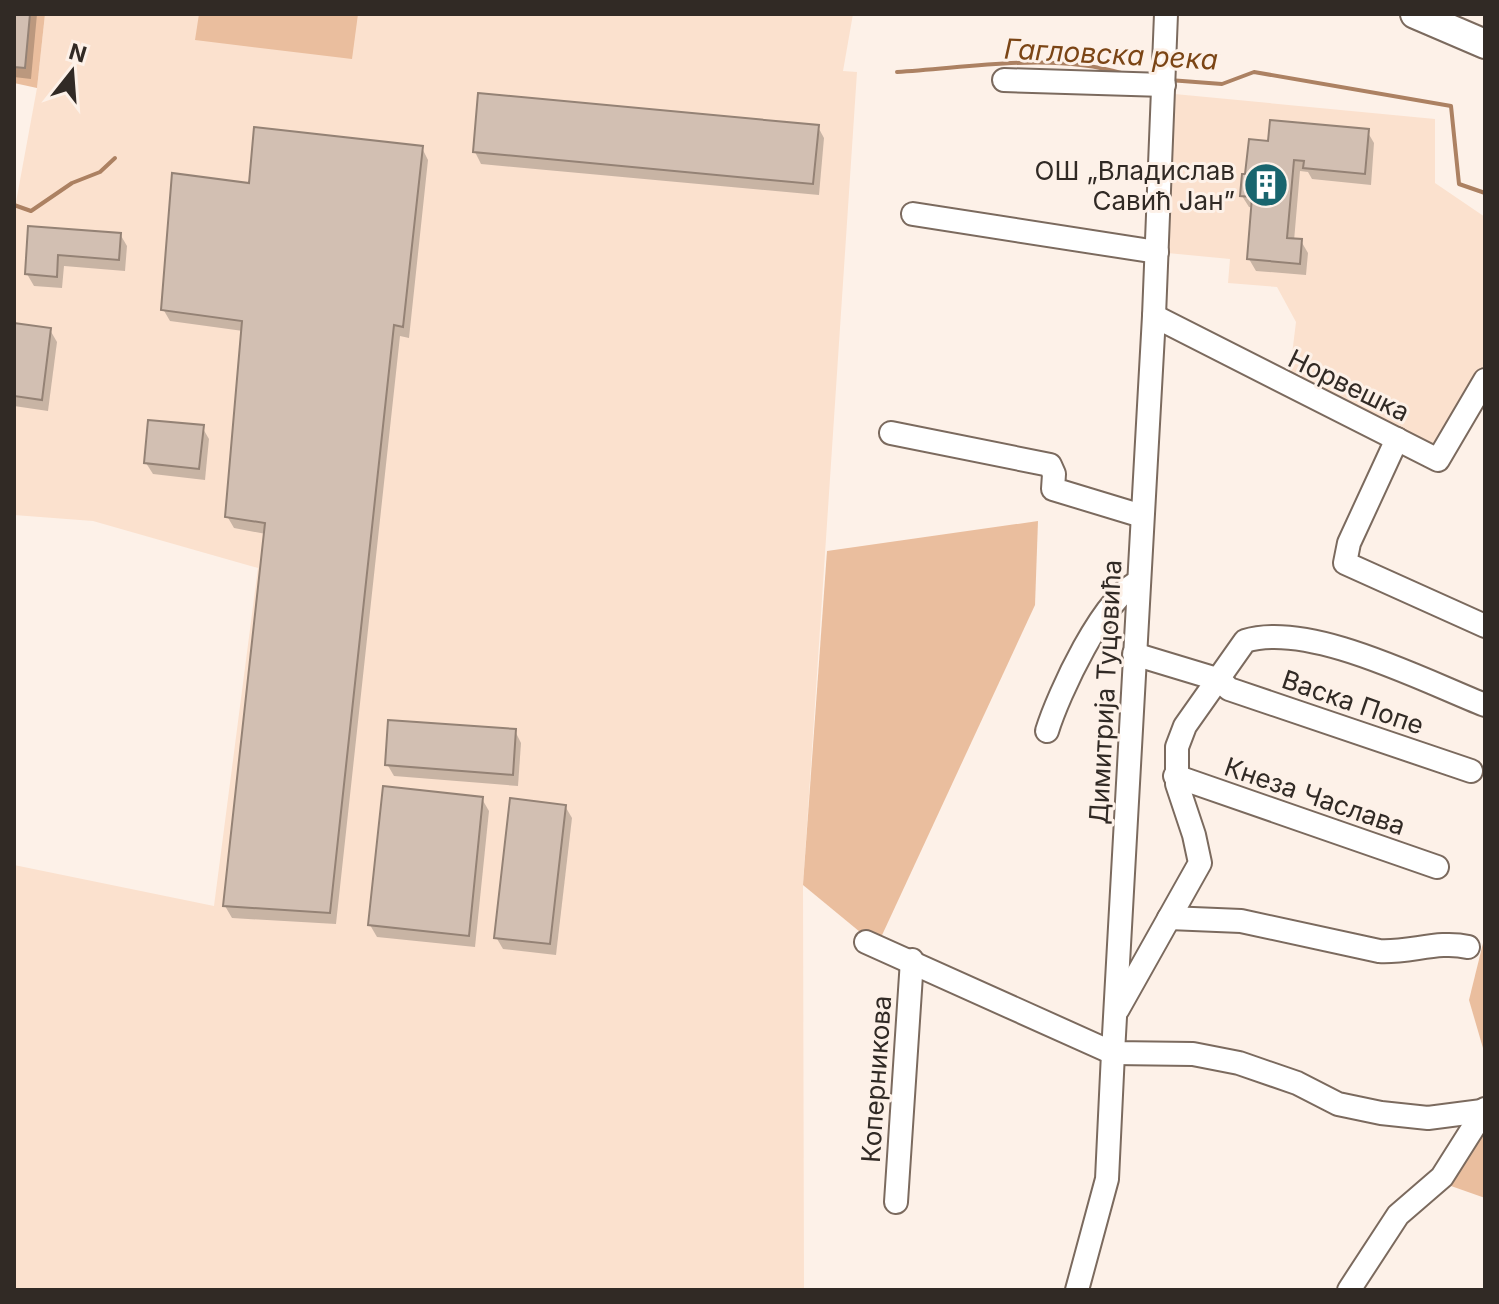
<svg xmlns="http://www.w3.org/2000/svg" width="1499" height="1304" font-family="Inter,sans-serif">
<rect width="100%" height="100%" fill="#fdf1e8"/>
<g fill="#fbe1ce">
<polygon points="45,14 853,14 843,71 857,72 803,885 804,1290 14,1290 14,865 214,906 258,568 93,521 14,515 14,213 37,88"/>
<polygon points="1164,93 1435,119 1435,183 1485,217 1485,380 1438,460 1288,387 1296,322 1277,287 1228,283 1230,259 1157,252"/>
</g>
<g fill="#eabe9e">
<polygon points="14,14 45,14 37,88 14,83"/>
<polygon points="199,14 358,14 352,59 195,40"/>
<polygon points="1038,521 1035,605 877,946 803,885 827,551"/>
<polygon points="1485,935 1485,1055 1469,1000"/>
<polygon points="1485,1130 1485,1198 1451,1186"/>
</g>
<g fill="#0003">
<polygon points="14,14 37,14 31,79 14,77"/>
<polygon points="818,127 824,138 819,195 481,164 475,152"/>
<polygon points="1367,131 1374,143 1371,185 1312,179 1308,172 1300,171 1294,241 1301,241 1308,253 1306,275 1256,271 1249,259 1254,208 1249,207 1242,196 1247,176 1270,143"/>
<polygon points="422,148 428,160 409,338 400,336 336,924 232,918 225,906 266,534 234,528 227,516 243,331 170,321 163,309 251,185"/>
<polygon points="30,228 120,234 127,246 125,271 64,266 62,288 34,286 27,274"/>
<polygon points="14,325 50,330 57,342 48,411 14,406"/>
<polygon points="202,427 209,439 205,480 153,474 146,463"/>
<polygon points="515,731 521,743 518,786 394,776 387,764"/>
<polygon points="482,799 489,811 475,947 377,937 370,925"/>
<polygon points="565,806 572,818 556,955 503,949 496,937"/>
</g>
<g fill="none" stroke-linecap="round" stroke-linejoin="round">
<g stroke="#ac8162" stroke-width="4">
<path d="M897,72C969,68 1052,52 1121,73"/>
<polyline points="1169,80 1222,84 1254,72 1451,106 1459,184 1485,193"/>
<polyline points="14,205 31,211 72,183 100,172 115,158"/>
</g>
</g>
<g fill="#d2bfb2" stroke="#948275" stroke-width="2">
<polygon points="14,14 30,14 25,68 14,67"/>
<polygon points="478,93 819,125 813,184 473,152"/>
<polygon points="1270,120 1369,129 1365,174 1303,168 1304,161 1294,160 1287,238 1302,239 1300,264 1247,259 1252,197 1240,196 1242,174 1245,174 1249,139 1268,141"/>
<polygon points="254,127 423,146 403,327 394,325 330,913 223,906 265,523 225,517 242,321 161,310 172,173 249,183"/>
<polygon points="28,226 121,233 119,260 58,255 57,277 25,274"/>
<polygon points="14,323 51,328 42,400 14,396"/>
<polygon points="148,420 204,425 199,469 144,463"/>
<polygon points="388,720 516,729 513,775 385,765"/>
<polygon points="383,786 483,797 469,936 368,925"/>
<polygon points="510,798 566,805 550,944 494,938"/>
</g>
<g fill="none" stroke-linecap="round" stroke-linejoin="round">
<g stroke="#7b6a5e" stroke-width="26">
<g id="minor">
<polyline points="1004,80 1164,85"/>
<polyline points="913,214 1157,252"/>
<polyline points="1154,316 1438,460 1485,380"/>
<polyline points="891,433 1050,465 1054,474 1053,489 1142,516"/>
<polyline points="1397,439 1349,543 1345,563 1485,626"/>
<polyline points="1134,654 1220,680"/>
<polyline points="1220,680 1229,689 1471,771"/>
<path d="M1047,731C1058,695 1104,595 1139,582"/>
<polyline points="1175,776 1437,867"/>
<path d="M1169,918L1241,921L1379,951C1409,953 1439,940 1468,947"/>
<polyline points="866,942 1113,1053 1193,1054 1239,1063 1297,1083 1338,1104 1381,1113 1428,1118 1482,1111"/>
<path d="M1118,1009L1200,863L1194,835L1177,784V747L1185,726L1245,641C1309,621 1424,681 1485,705"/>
<polyline points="896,1202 912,960"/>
<polyline points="1077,1290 1107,1179 1113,1053 1154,316 1166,14"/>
<polyline points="1349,1290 1398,1215 1442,1177 1485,1109"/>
</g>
</g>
<g stroke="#7b6a5e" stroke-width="32">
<polyline id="major" points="1415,14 1485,44"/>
</g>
<use href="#minor" stroke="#fff" stroke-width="22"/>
<use href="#major" stroke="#fff" stroke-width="28"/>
</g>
<defs>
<g id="building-disc" transform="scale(2.3)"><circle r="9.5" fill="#19656e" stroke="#fdf1e8"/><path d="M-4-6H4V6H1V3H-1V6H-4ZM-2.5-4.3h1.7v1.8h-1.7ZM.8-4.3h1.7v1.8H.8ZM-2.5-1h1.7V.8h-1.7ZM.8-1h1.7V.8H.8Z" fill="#fff"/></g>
</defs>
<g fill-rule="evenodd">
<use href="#building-disc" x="1266" y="185"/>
</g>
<g text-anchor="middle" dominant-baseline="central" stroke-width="6" stroke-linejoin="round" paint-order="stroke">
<g font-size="26" fill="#312a25" stroke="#fdf1e8" text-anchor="end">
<text x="1235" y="170">ОШ „Владислав<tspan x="1235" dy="30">Савић Јан”</tspan></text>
</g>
<g font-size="26" fill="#312a25" stroke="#fdf1e8">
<text transform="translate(1349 385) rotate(26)">Норвешка</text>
<text transform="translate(1105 692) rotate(-87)">Димитрија Туцовића</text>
<text transform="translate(1353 702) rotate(19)">Васка Попе</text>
<text transform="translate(1315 796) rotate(19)">Кнеза Часлава</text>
<text transform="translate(876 1079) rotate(-86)">Коперникова</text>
</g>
<g font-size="28" font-style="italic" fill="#7b4515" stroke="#fdf1e8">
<text transform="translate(1111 54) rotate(3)">Гагловска река</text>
</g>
</g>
<rect width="1499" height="1304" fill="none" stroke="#312a25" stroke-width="32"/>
<g transform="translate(72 72) rotate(17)" stroke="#fdf1e8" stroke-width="6" paint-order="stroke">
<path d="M0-6L14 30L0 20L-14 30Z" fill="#312a25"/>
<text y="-12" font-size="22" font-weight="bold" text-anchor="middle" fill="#312a25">N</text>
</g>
</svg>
